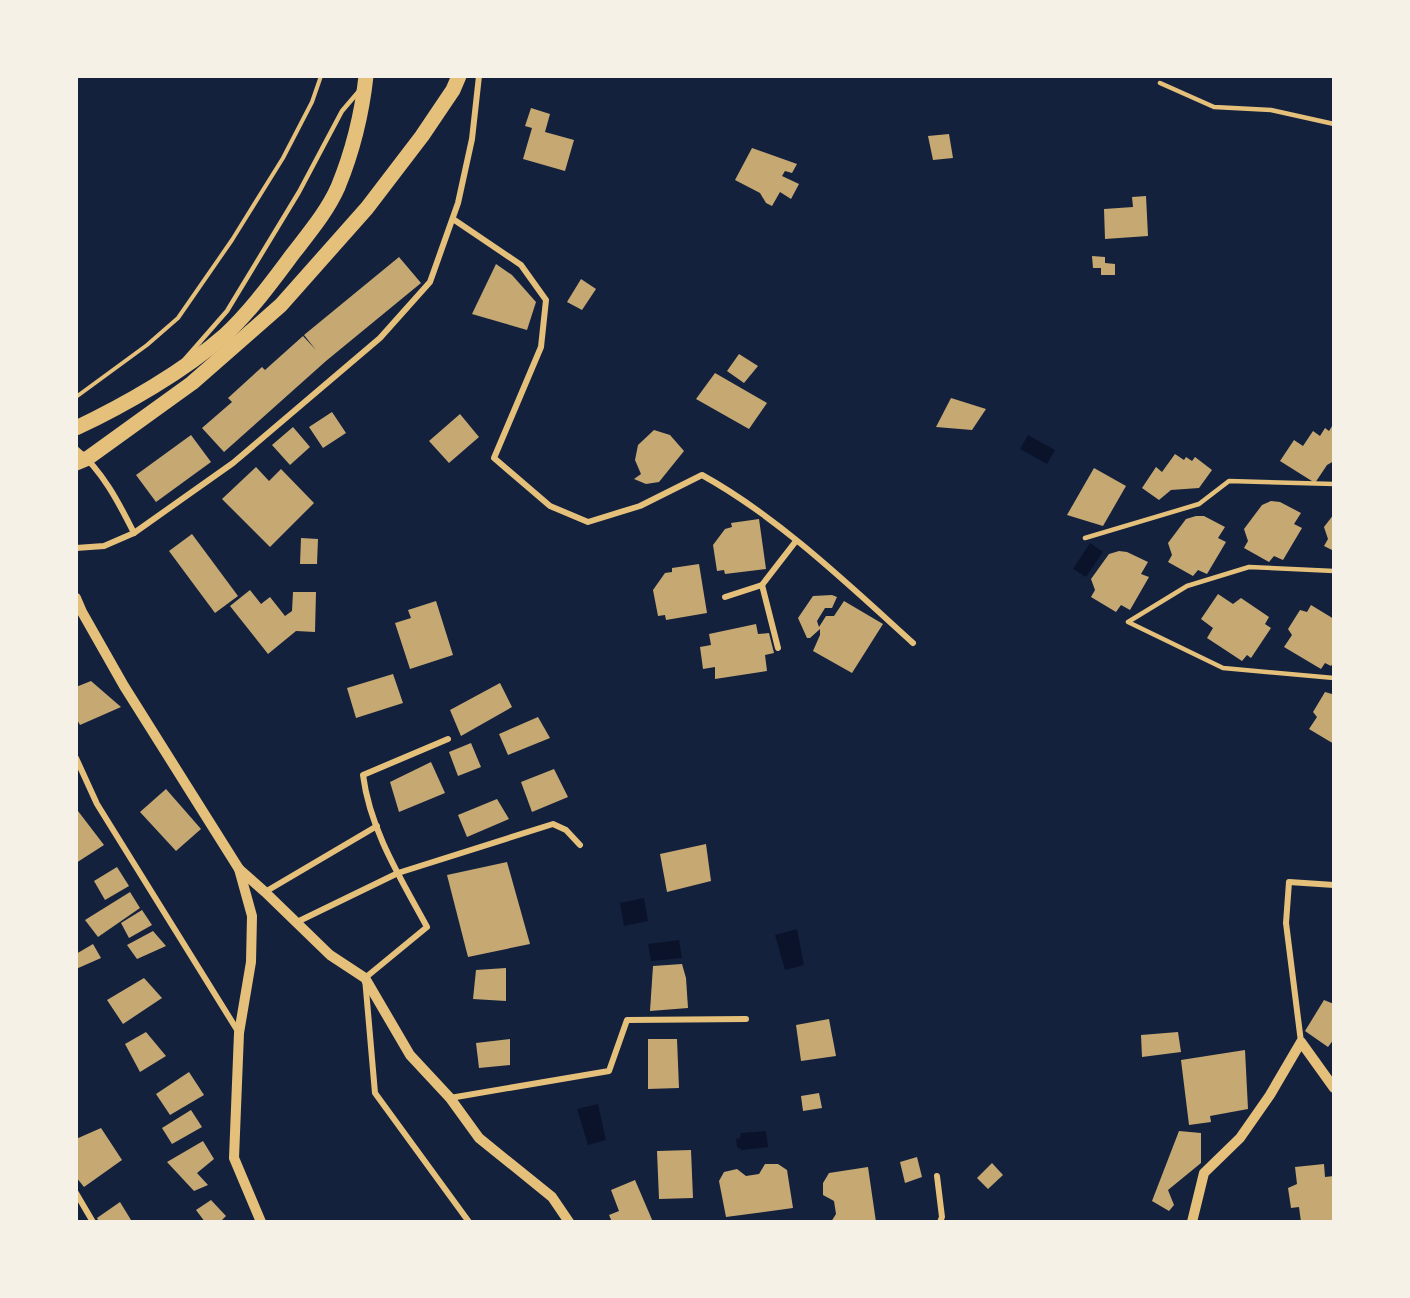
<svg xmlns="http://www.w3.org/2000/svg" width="1410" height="1298" font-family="Raleway,sans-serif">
<rect width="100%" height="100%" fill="#14213d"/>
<g fill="#0b132b">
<polygon points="1028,435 1055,450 1047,464 1020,449"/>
<polygon points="1090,543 1103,552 1086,577 1073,569"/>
<polygon points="644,898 648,921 624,926 620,903"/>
<polygon points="797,929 804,965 785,970 775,935"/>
<polygon points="679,940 682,958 651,961 648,944"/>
<polygon points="598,1104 606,1140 588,1145 577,1109"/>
<polygon points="766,1131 768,1147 742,1150 737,1147 736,1139 740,1138 741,1133"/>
</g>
<g fill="#c6a872">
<polygon points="531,108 550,114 545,132 574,140 565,171 523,159 532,128 525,126"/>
<polygon points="949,134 953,158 933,160 928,136"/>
<polygon points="752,148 797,164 792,173 785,171 782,176 799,184 791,199 780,192 772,206 766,203 760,193 735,180"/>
<polygon points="1146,196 1148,236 1105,239 1104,209 1133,207 1132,197"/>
<polygon points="1092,256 1105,257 1105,263 1115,264 1115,275 1101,275 1101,268 1093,268"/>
<polygon points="399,257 421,283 326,361 224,452 202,428 232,402 228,398 262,367 265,370 303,336 316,350 304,335"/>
<polygon points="496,264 512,275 536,302 527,330 472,314"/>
<polygon points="581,279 596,289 582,310 567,302"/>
<polygon points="739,354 758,366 744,383 727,371"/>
<polygon points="715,373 767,403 749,429 696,399"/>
<polygon points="951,398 986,409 972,430 936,427"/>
<polygon points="332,412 346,433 323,448 309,427"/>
<polygon points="460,414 479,437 449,463 429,441"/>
<polygon points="1334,423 1334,461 1327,465 1315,483 1280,461 1294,440 1303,446 1313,431 1320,436 1325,428 1329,431"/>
<polygon points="293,427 310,447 290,465 272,445"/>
<polygon points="654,430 670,435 684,451 659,482 646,484 634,479 641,474 635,460 638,445"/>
<polygon points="191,435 211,462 156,502 136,475"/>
<polygon points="1175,454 1184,460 1186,457 1192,461 1195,457 1212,470 1199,488 1171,490 1159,500 1142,488 1156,467 1162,472"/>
<polygon points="256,467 269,481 281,469 314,503 270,547 222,499"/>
<polygon points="1094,468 1126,486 1103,526 1067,515"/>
<polygon points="1271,501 1280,502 1301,513 1294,524 1302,528 1283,560 1274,556 1269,562 1244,548 1248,541 1244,529 1262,505"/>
<polygon points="1334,514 1334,551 1324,546 1328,539 1324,527"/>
<polygon points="1196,516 1204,516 1225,527 1218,538 1226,542 1207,574 1198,570 1193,576 1168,562 1172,555 1168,543 1186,519"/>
<polygon points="759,519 766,569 725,574 724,570 717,571 713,545 725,529 732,527 731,523"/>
<polygon points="192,534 238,596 215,613 169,551"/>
<polygon points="301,538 318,539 317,564 300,564"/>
<polygon points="1119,551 1127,552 1148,562 1141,574 1149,577 1130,610 1121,605 1116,612 1091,597 1095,590 1091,579 1109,554"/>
<polygon points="699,564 707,613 666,620 665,615 658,616 653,590 665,573 672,572 672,568"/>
<polygon points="250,590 261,604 270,597 285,616 292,611 293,592 316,592 315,632 296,631 268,654 230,606"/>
<polygon points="1218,594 1233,604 1241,598 1269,617 1265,624 1271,628 1251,658 1247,655 1242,661 1207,638 1213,628 1201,619"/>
<polygon points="832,595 837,597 832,608 825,608 817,621 819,627 826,616 834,616 844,601 883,624 852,673 813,651 820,635 820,629 810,638 807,638 798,618 813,596"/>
<polygon points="436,601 453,655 410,669 395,623 411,618 408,610"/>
<polygon points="1311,605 1334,619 1334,661 1331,666 1325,663 1321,669 1284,647 1292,635 1288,629 1300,610 1307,612"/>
<polygon points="756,624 758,634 769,633 774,653 765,655 767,671 715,679 715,667 703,669 700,647 711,645 709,634"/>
<polygon points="393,674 403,703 356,718 347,688"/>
<polygon points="91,681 121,707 80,725 76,718 76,687"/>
<polygon points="500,683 512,707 461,736 450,710"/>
<polygon points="1334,691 1334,744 1309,729 1317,717 1313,712 1325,692 1332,694"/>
<polygon points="538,717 550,738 508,755 499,734"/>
<polygon points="471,743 481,767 458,776 449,752"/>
<polygon points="431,762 445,793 399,812 390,782"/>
<polygon points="554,769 568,797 532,812 521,782"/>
<polygon points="166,789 201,829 176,851 140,812"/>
<polygon points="497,799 509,819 467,837 458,815"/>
<polygon points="78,811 104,845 76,863 76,812"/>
<polygon points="706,844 711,881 667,892 660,854"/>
<polygon points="507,862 530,944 468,957 447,875"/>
<polygon points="117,867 129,886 105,900 94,881"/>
<polygon points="130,892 140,908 98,937 85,920"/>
<polygon points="142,910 152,925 129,938 121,923"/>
<polygon points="153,931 166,946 137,959 127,945"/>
<polygon points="93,944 101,958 76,969 76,954"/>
<polygon points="682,964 686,978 688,1008 650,1011 653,966"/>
<polygon points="506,968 506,1001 473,999 476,970"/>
<polygon points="144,978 162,998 123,1024 107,1000"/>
<polygon points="1324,1000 1334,1004 1334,1039 1328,1047 1305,1031"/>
<polygon points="829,1019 836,1056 801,1061 796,1025"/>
<polygon points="146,1032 166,1056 140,1072 125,1044"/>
<polygon points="1178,1032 1181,1052 1142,1057 1141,1035"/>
<polygon points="510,1039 510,1065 479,1068 476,1043"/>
<polygon points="648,1039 677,1039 679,1088 648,1089"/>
<polygon points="1245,1050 1248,1109 1210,1116 1211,1122 1189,1125 1181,1060"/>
<polygon points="189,1072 204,1095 170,1115 156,1094"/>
<polygon points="819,1093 822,1108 803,1111 801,1096"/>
<polygon points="191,1110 202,1127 172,1144 162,1128"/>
<polygon points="101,1128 122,1160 84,1187 76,1177 76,1139"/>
<polygon points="1179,1131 1201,1133 1201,1163 1168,1190 1174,1205 1169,1211 1152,1201"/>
<polygon points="203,1141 214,1159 197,1173 208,1185 194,1191 167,1162"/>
<polygon points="691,1150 693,1198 659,1199 657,1151"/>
<polygon points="917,1157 922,1177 905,1183 900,1162"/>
<polygon points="992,1163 1003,1175 988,1189 977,1178"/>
<polygon points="765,1164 778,1164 787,1170 793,1208 726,1217 719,1181 724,1172 737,1169 746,1176 759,1174"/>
<polygon points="1324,1164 1325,1177 1334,1176 1334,1222 1301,1222 1299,1207 1291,1208 1288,1188 1297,1184 1295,1167"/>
<polygon points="868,1167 876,1222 831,1222 836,1214 834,1201 823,1195 823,1183 829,1173"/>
<polygon points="635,1180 653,1222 612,1222 609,1215 619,1211 611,1190"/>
<polygon points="211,1200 226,1216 220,1222 205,1222 196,1210"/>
<polygon points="120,1202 131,1220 99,1222 97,1218"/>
</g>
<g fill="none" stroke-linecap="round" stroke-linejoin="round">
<polyline stroke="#e5c07b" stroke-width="4" points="76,397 147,345 178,318 232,240 283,158 312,102 321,76"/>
<g stroke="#e5c07b" stroke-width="4.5">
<polyline points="1160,83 1214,107 1271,110 1334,124"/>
<polyline points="185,359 227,311 299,192 342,111 360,90"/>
<polyline points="1085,538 1199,504 1229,481 1334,484"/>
<polyline points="1334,571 1249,567 1187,586 1128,622 1223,668 1334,678"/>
</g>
<g stroke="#e5c07b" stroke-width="6">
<path d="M453,219L521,265L546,300L541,347L494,458L550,506L588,522L640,506L702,475C778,517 848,584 913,643"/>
<path d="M76,449C102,470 119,503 134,533"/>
<polyline points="76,548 104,546 134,533 233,463 380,338 430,282 458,203 472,139 479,76"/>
<polyline points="762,585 778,648"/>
<polyline points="725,597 762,585 796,541"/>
<path d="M448,739L363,775C370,830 401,879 427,927L365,978L375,1093L469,1222"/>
<polyline points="76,758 97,804 239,1033"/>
<polyline points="265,892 377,826"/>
<polyline points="297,922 398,873 553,824 566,830 580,845"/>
<polyline points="1301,1042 1286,923 1289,882 1334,885"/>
<polyline points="450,1098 609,1071 627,1020 746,1019"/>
<polyline points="937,1176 942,1217 940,1222"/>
<polyline points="76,1193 93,1222"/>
</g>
<g stroke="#e5c07b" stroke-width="10">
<polyline points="76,598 82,612 124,686 239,869 252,916 251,962 239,1033 234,1158 261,1222"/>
<polyline points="239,869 265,892 330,955 365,978 410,1055 450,1098 479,1138 552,1197 569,1222"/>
<polyline points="1192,1222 1204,1173 1240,1138 1270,1095 1301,1042 1334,1088"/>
</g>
<g stroke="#e5c07b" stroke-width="15">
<path d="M76,428C125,405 184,371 224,336C250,312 271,283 292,255C308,234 327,212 338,187C352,153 362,113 366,76"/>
<polyline points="76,463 88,458 192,383 281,305 367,208 422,136 453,90 459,76"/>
</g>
</g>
<rect width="1410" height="1298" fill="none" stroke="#f6f1e7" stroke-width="156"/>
</svg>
